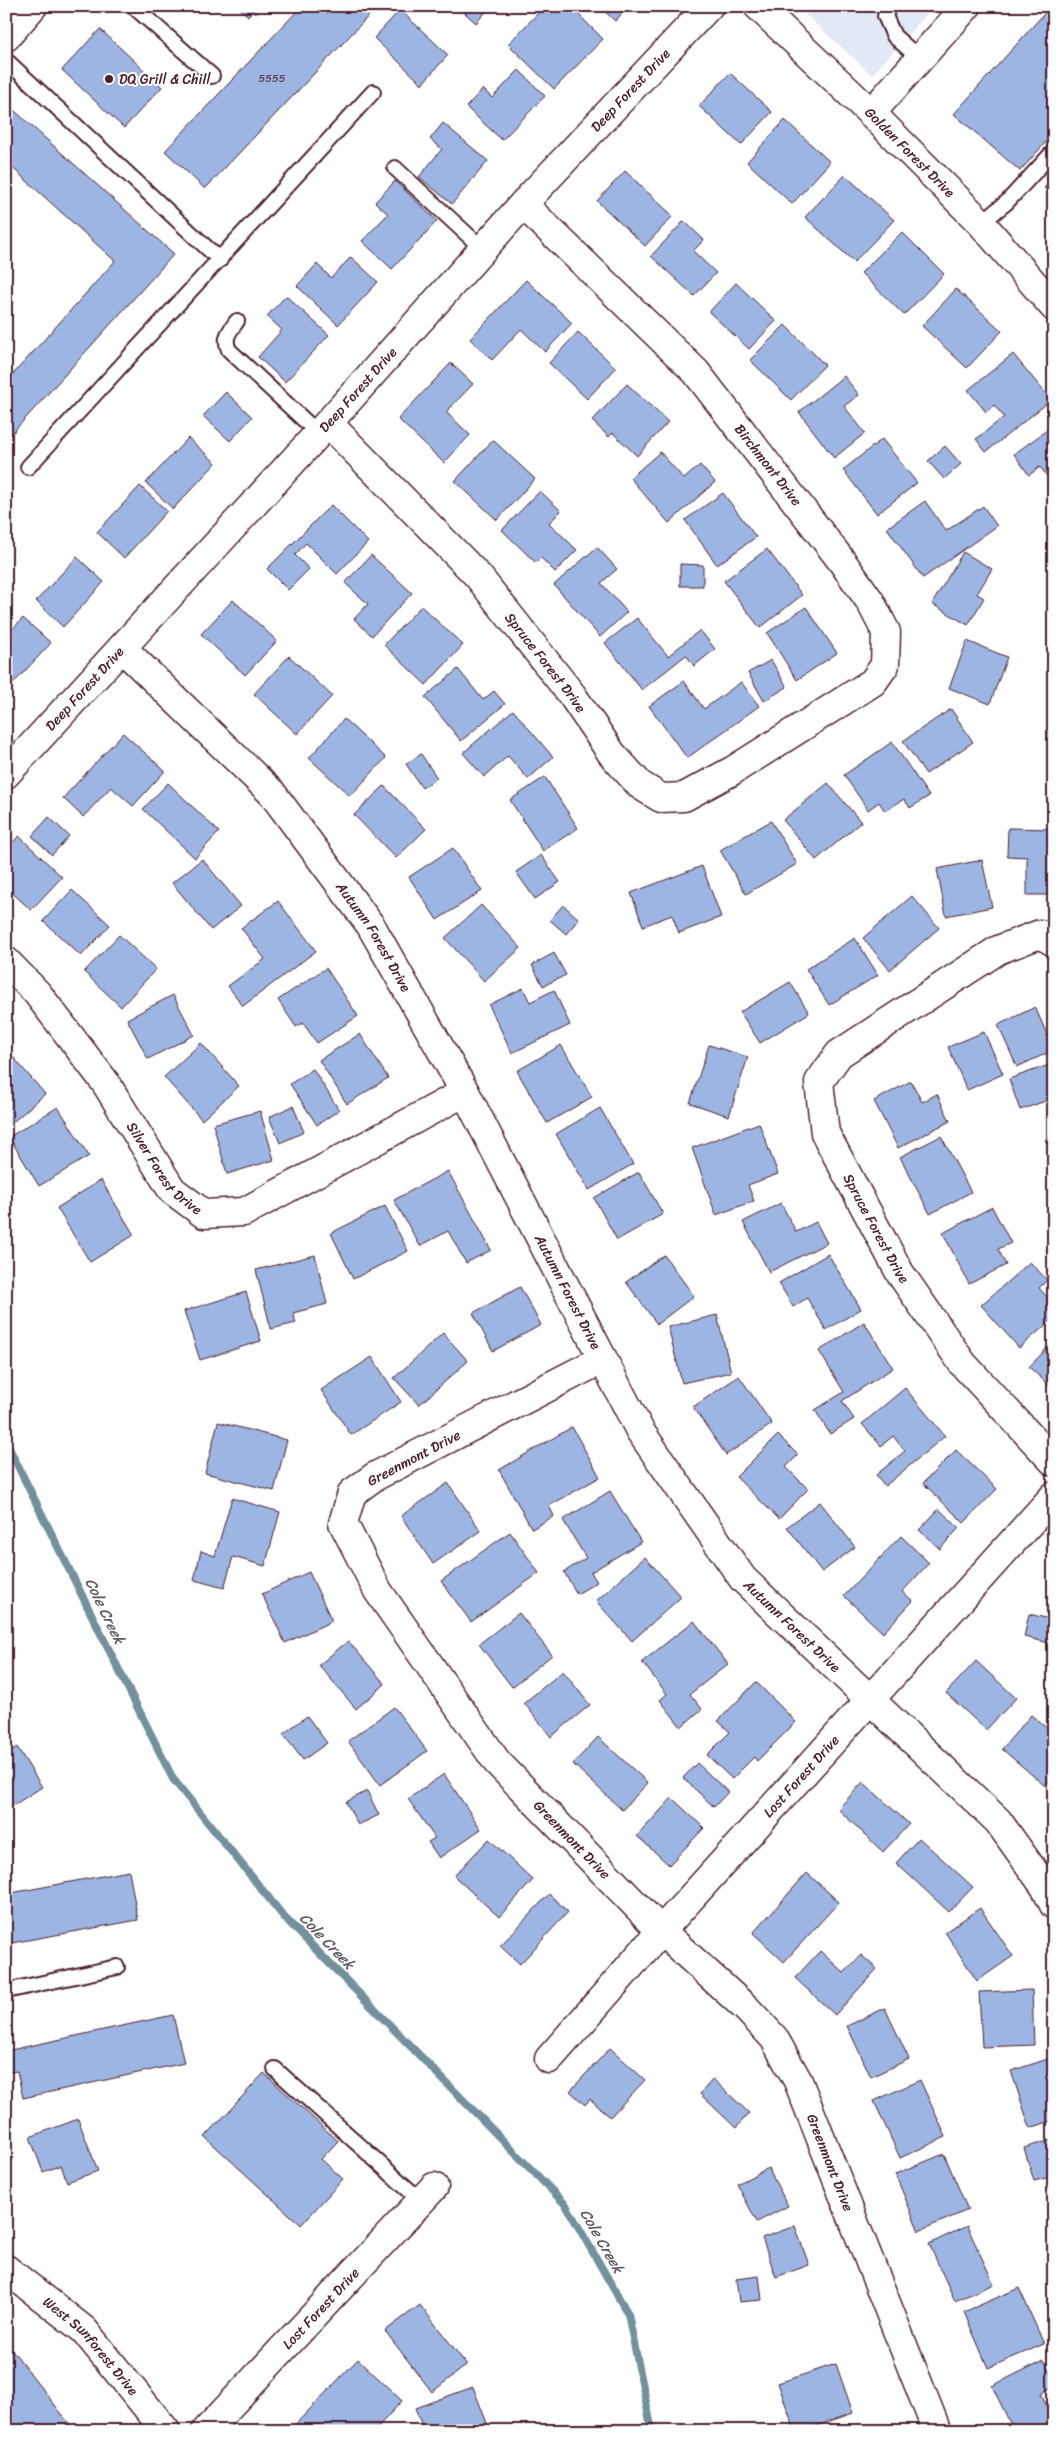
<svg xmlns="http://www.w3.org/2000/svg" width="1060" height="2437" font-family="Sriracha,sans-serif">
<rect width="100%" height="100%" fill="#fff"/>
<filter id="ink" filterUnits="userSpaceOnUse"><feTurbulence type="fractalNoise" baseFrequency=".02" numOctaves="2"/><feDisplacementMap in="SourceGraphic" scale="10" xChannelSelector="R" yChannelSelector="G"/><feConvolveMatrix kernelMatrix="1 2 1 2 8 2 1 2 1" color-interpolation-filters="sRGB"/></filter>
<g filter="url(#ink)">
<polygon fill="#e2e9f6" points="796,6 934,6 872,75"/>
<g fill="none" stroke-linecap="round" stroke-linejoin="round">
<polyline stroke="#72919c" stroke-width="8" points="6,1442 173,1779 284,1917 566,2205 628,2314 652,2431"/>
</g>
<g fill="#9db5e2" stroke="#4a1f2b">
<polygon points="237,6 257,6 248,16"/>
<polygon points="302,6 378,6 205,189 165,151"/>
<polygon points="457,6 491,6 476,23"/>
<polygon points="545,6 570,6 603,39 554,89 508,44"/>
<polygon points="599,6 629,6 615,21"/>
<polygon points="1051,6 1054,6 1054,133 1020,171 954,114"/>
<polygon points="400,10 448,55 422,84 374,38"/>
<polygon points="100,29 162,87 124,128 62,70"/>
<polygon points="519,70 545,96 502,140 466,107 483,89 492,98"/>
<polygon points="730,73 772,112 741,145 699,106"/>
<polygon points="6,103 174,254 6,440 6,382 115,261 6,162"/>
<polygon points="785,120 830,162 792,204 747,162"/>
<polygon points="443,123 488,161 452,204 419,177 442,149 430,139"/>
<polygon points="625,171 673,216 645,246 597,201"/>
<polygon points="845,175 894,220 854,262 805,217"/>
<polygon points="1054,177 1054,196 1044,188"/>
<polygon points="395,181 437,221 392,269 362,241 388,214 375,202"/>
<polygon points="684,221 704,240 693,251 716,273 694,296 651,256"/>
<polygon points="902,232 944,274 904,315 861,273"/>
<polygon points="351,257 378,282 338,325 297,286 317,264 331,278"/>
<polygon points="526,280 572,323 545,352 521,329 492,360 470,339"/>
<polygon points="736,283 776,321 749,349 709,312"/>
<polygon points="956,289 1002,331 967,368 922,326"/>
<polygon points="286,296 329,335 285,382 258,357 282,330 267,316"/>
<polygon points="785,325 825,365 791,400 750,360"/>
<polygon points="578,332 616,368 587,399 549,363"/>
<polygon points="1013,354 1051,400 986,452 976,439 1004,417 994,405 986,412 968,390"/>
<polygon points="451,363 473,384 446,412 470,435 444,463 398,419"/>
<polygon points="844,376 859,395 844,406 865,433 834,458 799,412"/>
<polygon points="627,384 668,422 637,456 613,433 609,437 592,421"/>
<polygon points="226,392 252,417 230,441 203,416"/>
<polygon points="1054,425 1054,485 1040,467 1029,475 1014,454"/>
<polygon points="188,438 216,463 173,509 146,483"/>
<polygon points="882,439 917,483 877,514 843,470"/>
<polygon points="493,440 535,479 497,520 455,481"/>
<polygon points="945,446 961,464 944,479 928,461"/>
<polygon points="660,452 684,479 700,465 715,482 669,523 630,478"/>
<polygon points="140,486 167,511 124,558 97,532"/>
<polygon points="540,491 561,511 549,523 577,550 555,572 541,558 536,563 502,530"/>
<polygon points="723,493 756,537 717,565 685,520"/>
<polygon points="925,501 946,531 983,506 997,526 923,578 887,528"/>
<polygon points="331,505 368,542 337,574 306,543 295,555 309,569 288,590 267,569"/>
<polygon points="597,547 617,569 601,583 627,612 600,637 554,585"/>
<polygon points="767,549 802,595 760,628 724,581"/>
<polygon points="963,552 992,569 977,594 984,598 968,625 932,604"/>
<polygon points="371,555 412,593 372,636 354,619 368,604 345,583"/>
<polygon points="77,557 104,582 63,627 36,601"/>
<polygon points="680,564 703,565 703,586 680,586"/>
<polygon points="233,600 277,641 245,675 201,634"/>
<polygon points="421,606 463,645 426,685 384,645"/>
<polygon points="806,607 837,653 797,680 767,633"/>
<polygon points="23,618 51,643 10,687 6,684 6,636"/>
<polygon points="637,618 668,656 700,630 715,649 694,666 686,655 642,690 605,643"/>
<polygon points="967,641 1007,657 990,704 949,688"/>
<polygon points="289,656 332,696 297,734 254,694"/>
<polygon points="771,660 787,687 764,701 748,673"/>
<polygon points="458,669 483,700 494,691 505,704 461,741 425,697"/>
<polygon points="684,681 704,709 741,682 759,706 687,758 649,706"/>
<polygon points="951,709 973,742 926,774 903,741"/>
<polygon points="513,710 553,757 528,779 508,756 484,777 463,753"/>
<polygon points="344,719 386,758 350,796 309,758"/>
<polygon points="123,733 165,771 133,806 111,787 83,817 63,798"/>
<polygon points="892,742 929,796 910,808 904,799 885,811 879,802 868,810 844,775"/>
<polygon points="421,754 437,778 422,788 406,764"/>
<polygon points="545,777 578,828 543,851 510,800"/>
<polygon points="168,783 219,832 195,858 143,809"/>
<polygon points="828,783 861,822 816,860 783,820"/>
<polygon points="384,786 426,829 396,858 354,815"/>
<polygon points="49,817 69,836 52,855 32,836"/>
<polygon points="771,821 797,864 746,894 720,850"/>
<polygon points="1008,828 1054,829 1054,895 1027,895 1027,857 1007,856"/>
<polygon points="19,836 62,877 31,910 6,887 6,849"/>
<polygon points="453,848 482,891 437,920 409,877"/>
<polygon points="541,855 560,882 535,899 516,872"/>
<polygon points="202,859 241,906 211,930 172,883"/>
<polygon points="982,860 992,907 946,916 937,869"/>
<polygon points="702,866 721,917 679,933 672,915 643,926 631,893"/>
<polygon points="72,890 110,925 81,956 43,921"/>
<polygon points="912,896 939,928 890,970 863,938"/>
<polygon points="278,901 316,951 243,1006 228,986 265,959 241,928"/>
<polygon points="481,905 521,948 484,981 445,938"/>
<polygon points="563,905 579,919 566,934 550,920"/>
<polygon points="119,935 156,969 121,1007 84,972"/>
<polygon points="855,938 878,975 829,1005 806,969"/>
<polygon points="554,953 566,975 543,986 532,965"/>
<polygon points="326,968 358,1016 317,1043 303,1023 296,1027 278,1000"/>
<polygon points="790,982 809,1013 760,1043 740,1012"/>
<polygon points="523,988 530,1002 554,990 570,1025 512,1053 489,1005"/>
<polygon points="173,995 194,1035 148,1059 127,1019"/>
<polygon points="1035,1007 1054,1050 1017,1067 998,1025"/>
<polygon points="984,1032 1003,1074 967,1090 948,1047"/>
<polygon points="360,1034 388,1078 347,1104 319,1060"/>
<polygon points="201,1043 239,1086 202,1120 164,1077"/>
<polygon points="561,1045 592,1097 547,1123 517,1071"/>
<polygon points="709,1045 748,1057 729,1116 690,1103"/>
<polygon points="7,1050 45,1094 6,1128 6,1051"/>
<polygon points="1052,1064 1054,1070 1054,1098 1020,1110 1009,1079"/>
<polygon points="313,1069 339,1110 317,1125 290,1084"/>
<polygon points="911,1081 922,1102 937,1094 950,1121 898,1148 874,1101"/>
<polygon points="293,1106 304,1132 280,1143 269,1117"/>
<polygon points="58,1107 89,1156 39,1186 9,1137"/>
<polygon points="600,1108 633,1164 589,1190 556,1134"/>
<polygon points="260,1111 274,1160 227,1174 213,1124"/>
<polygon points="759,1123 778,1174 748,1185 754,1201 716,1215 692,1148"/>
<polygon points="1054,1135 1054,1154 1045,1140"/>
<polygon points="941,1136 971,1192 930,1214 900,1157"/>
<polygon points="448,1171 491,1250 466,1263 448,1231 420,1246 394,1200"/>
<polygon points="639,1172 663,1214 617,1240 594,1198"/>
<polygon points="101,1180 134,1235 90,1262 57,1208"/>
<polygon points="781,1203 796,1232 816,1222 827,1243 769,1272 743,1222"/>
<polygon points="385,1206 408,1251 353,1279 331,1233"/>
<polygon points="992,1207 1011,1243 998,1249 1006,1265 969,1284 943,1233"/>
<polygon points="828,1254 861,1309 826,1330 807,1298 793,1307 779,1283"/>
<polygon points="315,1255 327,1304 293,1313 296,1323 271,1329 256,1270"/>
<polygon points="664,1255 694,1296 657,1324 626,1282"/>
<polygon points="1030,1262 1047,1280 1039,1288 1054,1305 1054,1318 1019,1348 981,1305"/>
<polygon points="520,1287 541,1325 493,1351 473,1313"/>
<polygon points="246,1292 261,1341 200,1360 184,1311"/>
<polygon points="717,1315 731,1372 682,1383 668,1327"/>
<polygon points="864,1322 893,1368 842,1401 854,1419 830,1434 815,1410 844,1392 819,1351"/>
<polygon points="443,1333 468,1361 419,1405 394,1378"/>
<polygon points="1054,1341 1054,1390 1029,1367"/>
<polygon points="372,1357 401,1402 351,1435 321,1390"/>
<polygon points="739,1376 772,1424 726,1455 693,1407"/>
<polygon points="905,1388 945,1436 885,1486 876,1475 905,1451 893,1436 881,1446 862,1424"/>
<polygon points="218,1422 287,1440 274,1491 205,1473"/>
<polygon points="572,1427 600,1477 549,1506 554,1516 532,1529 499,1470"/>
<polygon points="778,1435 798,1455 786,1467 808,1489 779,1519 736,1477"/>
<polygon points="956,1450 997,1489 964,1523 923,1483"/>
<polygon points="448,1483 481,1531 433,1564 401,1516"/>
<polygon points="610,1491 641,1542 591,1572 597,1582 577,1594 564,1572 586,1558 563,1520"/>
<polygon points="232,1498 280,1512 265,1566 233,1557 224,1588 194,1580 201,1551 215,1556"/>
<polygon points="820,1502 855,1547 822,1572 787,1527"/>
<polygon points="939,1509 959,1528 940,1549 919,1530"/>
<polygon points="510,1532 539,1573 471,1622 441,1581"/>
<polygon points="901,1536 929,1563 902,1592 913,1601 883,1633 844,1596"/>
<polygon points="645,1557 681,1597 632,1641 596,1601"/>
<polygon points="309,1572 332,1621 285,1643 262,1594"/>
<polygon points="519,1613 552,1655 512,1687 479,1644"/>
<polygon points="1029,1614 1054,1620 1054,1644 1024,1637"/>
<polygon points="694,1621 728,1664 690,1694 702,1709 681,1727 660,1700 667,1694 642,1662"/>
<polygon points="348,1641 385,1684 356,1709 319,1665"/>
<polygon points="976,1661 1016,1698 986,1730 946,1693"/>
<polygon points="563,1671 590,1705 551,1737 524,1703"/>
<polygon points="756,1682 796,1722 757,1761 754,1757 732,1779 707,1755 730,1732 718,1721"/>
<polygon points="394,1707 427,1751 380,1785 348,1741"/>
<polygon points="1031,1715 1054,1734 1054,1775 1045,1786 1002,1749"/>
<polygon points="307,1716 327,1743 303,1760 283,1734"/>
<polygon points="598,1737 648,1783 622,1810 573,1764"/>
<polygon points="17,1747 42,1787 6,1810 6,1754"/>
<polygon points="697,1763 728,1792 714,1807 683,1778"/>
<polygon points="444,1774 481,1829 439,1858 428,1842 435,1838 408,1799"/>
<polygon points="863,1782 909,1824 883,1852 838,1809"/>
<polygon points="367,1791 379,1815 358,1825 346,1802"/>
<polygon points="672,1798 704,1828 669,1865 637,1836"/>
<polygon points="919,1838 973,1887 949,1912 896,1863"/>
<polygon points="489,1839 533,1880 499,1917 454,1876"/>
<polygon points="129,1871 138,1920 6,1944 6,1894"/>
<polygon points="807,1873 839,1902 784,1962 753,1933"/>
<polygon points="549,1894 568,1912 520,1964 500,1946"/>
<polygon points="980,1908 1013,1956 977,1981 945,1932"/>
<polygon points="820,1951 844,1973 861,1955 877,1969 835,2015 795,1978"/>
<polygon points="1032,1990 1034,2045 982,2047 979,1992"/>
<polygon points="885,2008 909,2059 871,2077 847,2026"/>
<polygon points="173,2015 184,2063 23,2098 17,2071 6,2073 6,2051"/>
<polygon points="610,2048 645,2080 610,2117 590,2099 585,2105 570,2091"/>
<polygon points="1054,2057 1054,2120 1030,2128 1011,2071"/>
<polygon points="264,2073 338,2141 321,2159 343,2179 301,2225 205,2137"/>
<polygon points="713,2079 749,2113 736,2128 700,2094"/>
<polygon points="920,2080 946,2137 900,2158 874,2101"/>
<polygon points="78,2119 98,2171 67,2182 61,2165 43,2172 30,2137"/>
<polygon points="1054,2139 1054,2176 1034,2181 1024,2148"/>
<polygon points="944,2154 968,2210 919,2231 895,2174"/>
<polygon points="768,2168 788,2206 757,2222 737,2184"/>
<polygon points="795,2226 809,2265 776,2277 762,2238"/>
<polygon points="967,2226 994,2284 955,2301 929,2244"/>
<polygon points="759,2276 762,2300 739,2302 736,2279"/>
<polygon points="1019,2288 1044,2344 988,2368 964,2312"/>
<polygon points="420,2305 467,2365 432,2392 385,2331"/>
<polygon points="6,2342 75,2431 6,2431"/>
<polygon points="358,2359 402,2401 374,2431 289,2431"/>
<polygon points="1044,2360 1054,2379 1054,2386 1041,2393 1054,2422 1037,2431 1014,2431 992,2386"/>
<polygon points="836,2364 853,2413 802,2431 795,2431 778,2383"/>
<polygon points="473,2387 490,2431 424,2431 415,2408"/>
</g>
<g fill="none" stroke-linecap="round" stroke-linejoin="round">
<g stroke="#4a1f2b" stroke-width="18">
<g id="service">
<polyline points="133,6 212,76"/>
<polyline points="889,6 885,16 894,36 920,59"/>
<polyline points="6,60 220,260"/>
<polyline points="395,168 483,249"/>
<polyline points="981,223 1007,202 1054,151"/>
<path d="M237,321C230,331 223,337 229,350L319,434"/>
<polyline points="28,467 373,92"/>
<polyline points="6,1991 117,1967"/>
<polyline points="275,2069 421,2201"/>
</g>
</g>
<g stroke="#4a1f2b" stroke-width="31">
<g id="minor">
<path id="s1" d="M758,6L871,113L981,223L1054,307"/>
<polyline points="871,113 967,6"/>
<path id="s2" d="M328,423L478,576L572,695L612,754L640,785L661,798L684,797L732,771L873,682L885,665L886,632L870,601L841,560L696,372L523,204"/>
<path id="s3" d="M122,648L272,793L371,926L465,1092L640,1431L743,1579L998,1821L1045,1887L1054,1905"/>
<path id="s4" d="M6,774L328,423L523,204L709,6"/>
<path id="s5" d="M1054,942L1040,934L998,950L839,1054L819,1082L825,1133L900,1273L963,1364L1054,1462"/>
<path id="s6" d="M6,961L37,993L105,1082L172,1190L204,1214L244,1212L465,1092"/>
<path id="s7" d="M603,1359L374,1477L352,1493L343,1523L378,1591L497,1762L661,1931L747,2009L774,2038L798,2081L937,2431"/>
<path id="s8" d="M549,2059L661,1931L1054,1496"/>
<path id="s9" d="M6,2269L84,2330L166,2431"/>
<path id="s10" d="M206,2431L434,2187"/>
</g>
</g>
<g stroke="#4a1f2b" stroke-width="31">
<polyline id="secondary" points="6,37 33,6"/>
</g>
<use href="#service" stroke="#fff" stroke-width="14"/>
<use href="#minor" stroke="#fff" stroke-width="28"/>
<use href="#secondary" stroke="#fff" stroke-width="28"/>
</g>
</g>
<circle fill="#4a1f2b" stroke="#fff" stroke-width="2" cx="109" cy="79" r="5"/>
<g text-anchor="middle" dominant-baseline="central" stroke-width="4" stroke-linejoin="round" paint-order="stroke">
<g font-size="11" fill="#5f4459">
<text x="272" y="78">5555</text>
</g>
<g font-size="14" fill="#4a1f2b" stroke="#fff" text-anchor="start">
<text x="119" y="79">DQ Grill &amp; Chill</text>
</g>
<g font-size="14" fill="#4a1f2b" stroke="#fff">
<text stroke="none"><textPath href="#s4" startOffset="926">Deep Forest Drive</textPath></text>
<text stroke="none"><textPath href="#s1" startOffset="211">Golden Forest Drive</textPath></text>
<text stroke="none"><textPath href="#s4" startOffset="521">Deep Forest Drive</textPath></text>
<text transform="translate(768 465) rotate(52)">Birchmont Drive</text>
<text stroke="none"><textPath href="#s2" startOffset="324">Spruce Forest Drive</textPath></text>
<text stroke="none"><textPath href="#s4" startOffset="116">Deep Forest Drive</textPath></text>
<text stroke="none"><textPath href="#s3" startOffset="385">Autumn Forest Drive</textPath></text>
<text stroke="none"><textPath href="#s6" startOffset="262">Silver Forest Drive</textPath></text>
<text stroke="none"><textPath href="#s5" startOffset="445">Spruce Forest Drive</textPath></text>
<text stroke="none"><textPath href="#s3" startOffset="790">Autumn Forest Drive</textPath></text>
<text transform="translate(414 1458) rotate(-28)">Greenmont Drive</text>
<text stroke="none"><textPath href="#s3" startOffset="1195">Autumn Forest Drive</textPath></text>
<text stroke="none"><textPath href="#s8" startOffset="379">Lost Forest Drive</textPath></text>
<text stroke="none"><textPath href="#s7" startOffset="709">Greenmont Drive</textPath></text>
<text stroke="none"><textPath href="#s7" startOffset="1129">Greenmont Drive</textPath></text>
<text stroke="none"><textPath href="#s10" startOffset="168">Lost Forest Drive</textPath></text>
<text stroke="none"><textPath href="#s9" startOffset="115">West Sunforest Drive</textPath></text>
</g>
<g font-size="15" font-style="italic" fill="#5e5864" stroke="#fff">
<text transform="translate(105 1611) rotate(64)">Cole Creek</text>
<text transform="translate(327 1941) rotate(46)">Cole Creek</text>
<text transform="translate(602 2241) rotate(60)">Cole Creek</text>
</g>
</g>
<rect width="1060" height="2437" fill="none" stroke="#fff" stroke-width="25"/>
<rect x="12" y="12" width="1035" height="2412" fill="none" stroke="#4a1f2b" stroke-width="2" filter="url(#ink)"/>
</svg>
